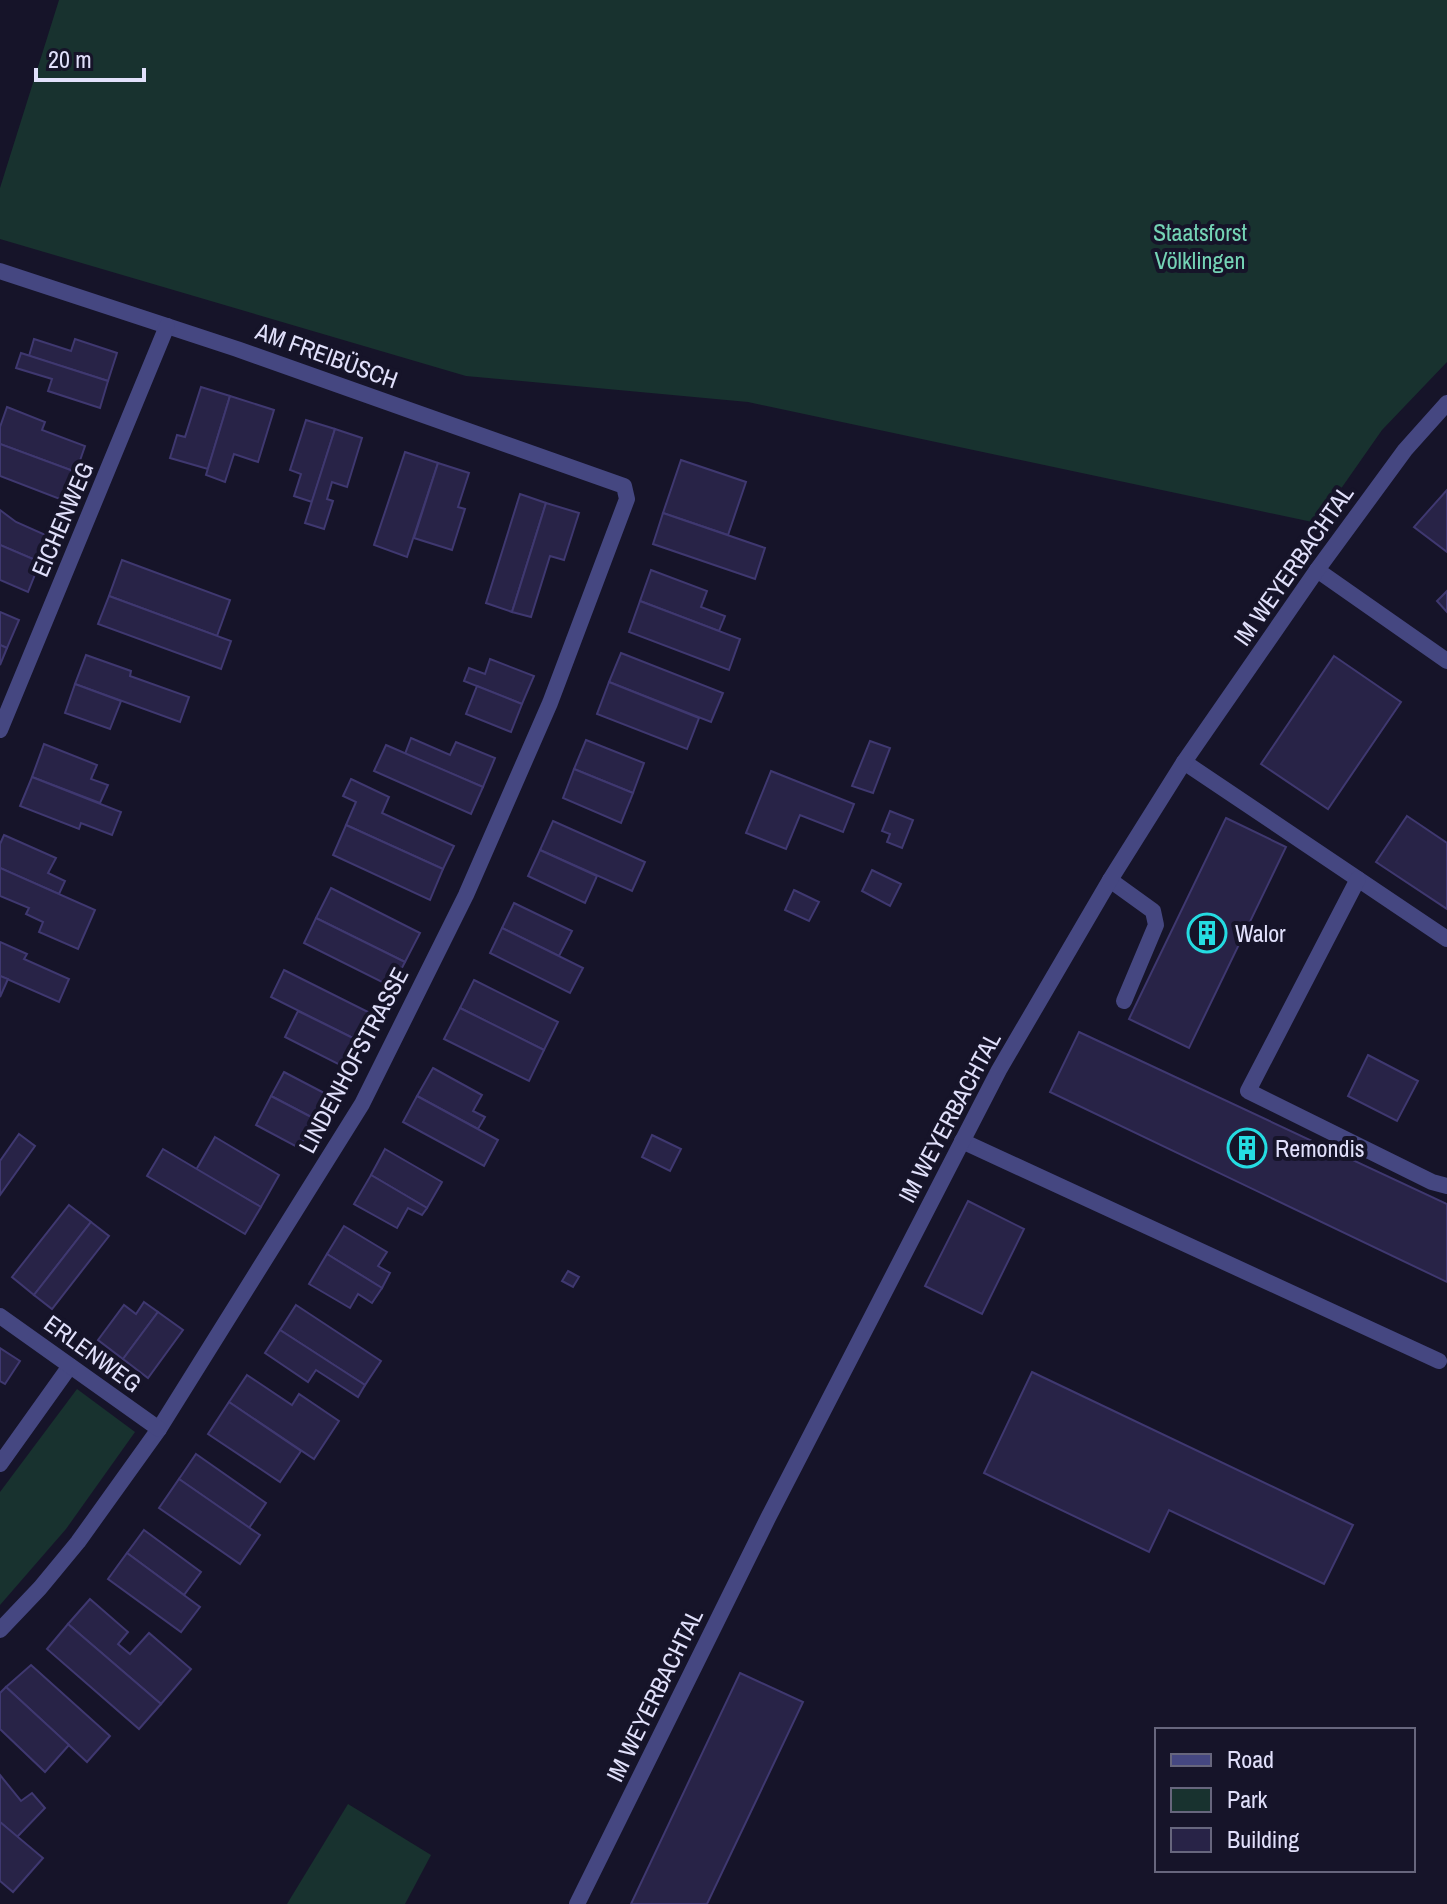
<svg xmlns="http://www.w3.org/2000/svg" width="1447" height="1904" font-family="'Archivo Narrow',sans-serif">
<rect width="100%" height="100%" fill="#161429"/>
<g fill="#18322f">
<polygon points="59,0 1447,0 1447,362 1382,430 1317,523 748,402 466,376 0,239 0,188"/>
<polygon points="77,1389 135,1432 66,1529 0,1605 0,1492"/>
<polygon points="348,1804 431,1855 405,1904 287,1904"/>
</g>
<g fill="#282347" stroke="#3f3870" stroke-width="2">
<polygon points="34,339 71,351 75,339 117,353 108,381 29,356"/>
<polygon points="21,353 108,381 100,408 48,391 52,379 16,368"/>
<polygon points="201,387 230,396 208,469 170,458 177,435 185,437"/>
<polygon points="230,396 274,410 258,462 234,454 225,482 206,475"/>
<polygon points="7,407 45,422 42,430 85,446 76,472 0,444 0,427"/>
<polygon points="306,420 335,429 312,502 294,496 301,474 290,470"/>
<polygon points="335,429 362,438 347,487 332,482 327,499 333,501 324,529 305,523"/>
<polygon points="0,444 76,472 65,501 0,476"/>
<polygon points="405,452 438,463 407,557 374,545"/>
<polygon points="681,460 746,482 728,535 663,513"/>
<polygon points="438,463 469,473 458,507 465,509 452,550 414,538"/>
<polygon points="1447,490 1447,552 1414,527"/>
<polygon points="520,494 546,503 512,612 486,603"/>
<polygon points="546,503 579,513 564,560 550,556 531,617 512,612"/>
<polygon points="0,510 16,522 50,537 40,562 0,545"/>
<polygon points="663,513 765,548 755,579 653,544"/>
<polygon points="0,545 40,562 28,592 0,580"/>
<polygon points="122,560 230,600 217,636 109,596"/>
<polygon points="651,570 707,591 701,607 725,616 719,631 640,601"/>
<polygon points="1447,591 1447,612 1437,601"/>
<polygon points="109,596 231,641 221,669 98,624"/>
<polygon points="640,601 740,639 729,670 629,632"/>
<polygon points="0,612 19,620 7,648 0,645"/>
<polygon points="0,645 7,648 0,665"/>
<polygon points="621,653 723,693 711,722 609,682"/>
<polygon points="86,655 131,671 130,676 189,697 180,722 75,684"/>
<polygon points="1334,656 1401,702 1328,809 1261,764"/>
<polygon points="490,659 534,676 522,704 464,681 469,668 485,674"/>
<polygon points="609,682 699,718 687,749 597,714"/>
<polygon points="75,684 121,701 110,729 65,713"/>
<polygon points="477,686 522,704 511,732 466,714"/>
<polygon points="411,738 450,755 456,742 495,758 483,787 405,754"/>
<polygon points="586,740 644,763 633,793 574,769"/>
<polygon points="870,741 890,748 873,793 852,786"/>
<polygon points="44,744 97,765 91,779 108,785 100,803 32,777"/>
<polygon points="386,745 483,787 471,814 374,771"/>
<polygon points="574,769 633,793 621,823 563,798"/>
<polygon points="771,771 854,804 843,832 800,815 786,849 746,833"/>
<polygon points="32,777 121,812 112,835 81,823 79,829 20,806"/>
<polygon points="351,779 389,797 382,813 454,846 443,869 346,825 356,802 343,796"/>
<polygon points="890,811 913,820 902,848 887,842 890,834 882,831"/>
<polygon points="1407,816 1447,843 1447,909 1376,862"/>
<polygon points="1226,818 1286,847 1189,1048 1129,1019"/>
<polygon points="553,821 645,862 632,891 540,850"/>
<polygon points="346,825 443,869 430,900 333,855"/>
<polygon points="4,835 56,858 48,873 65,881 59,894 0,868 0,844"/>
<polygon points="540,850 597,876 585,903 528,876"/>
<polygon points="0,868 95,910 78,949 39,932 43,922 26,914 29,908 0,896"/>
<polygon points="872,870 901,884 890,906 862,891"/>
<polygon points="331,888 420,933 405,962 316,918"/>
<polygon points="794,890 819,902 809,921 785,910"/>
<polygon points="514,903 572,931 559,956 502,928"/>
<polygon points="316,918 405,962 392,987 304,943"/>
<polygon points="502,928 583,968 570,993 490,953"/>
<polygon points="0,942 27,954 24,959 69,979 59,1002 0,976"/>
<polygon points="284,970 372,1014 359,1041 271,997"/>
<polygon points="0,976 8,979 0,997"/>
<polygon points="474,980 558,1022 544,1050 460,1008"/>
<polygon points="460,1008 544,1050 529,1081 444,1039"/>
<polygon points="298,1011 359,1041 346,1068 285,1037"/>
<polygon points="1079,1032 1447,1204 1447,1282 1050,1092"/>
<polygon points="1368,1055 1418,1081 1397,1121 1348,1096"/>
<polygon points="433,1068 482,1095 473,1111 485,1117 478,1129 417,1096"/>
<polygon points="284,1072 328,1095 315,1119 271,1096"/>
<polygon points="271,1096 315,1119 299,1148 256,1125"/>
<polygon points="417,1096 498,1140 484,1166 403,1122"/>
<polygon points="19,1134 35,1146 0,1195 0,1161"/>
<polygon points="652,1135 681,1149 670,1171 642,1157"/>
<polygon points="215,1137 279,1175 261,1207 196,1170"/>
<polygon points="163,1149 261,1207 245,1234 147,1176"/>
<polygon points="385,1149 442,1182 427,1208 371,1175"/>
<polygon points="371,1175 427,1208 422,1215 408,1208 397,1228 354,1204"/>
<polygon points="968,1201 1024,1229 982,1314 925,1286"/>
<polygon points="69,1205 91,1222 34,1295 12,1277"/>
<polygon points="91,1222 109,1236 52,1309 34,1295"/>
<polygon points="344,1226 387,1252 378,1266 390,1273 382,1288 327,1254"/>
<polygon points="327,1254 382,1288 372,1303 358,1294 350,1308 309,1284"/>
<polygon points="568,1271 579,1277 573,1287 562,1281"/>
<polygon points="144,1302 158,1312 123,1359 98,1340 124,1305 136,1314"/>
<polygon points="296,1305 381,1361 365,1385 280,1330"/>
<polygon points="158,1312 183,1330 148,1378 123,1359"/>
<polygon points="280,1330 365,1385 358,1397 316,1370 308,1382 265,1353"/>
<polygon points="0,1348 20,1361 5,1384 0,1381"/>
<polygon points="1032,1372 1353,1525 1324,1584 1169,1510 1149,1552 984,1473"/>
<polygon points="247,1375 292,1405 299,1394 339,1421 314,1459 229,1402"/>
<polygon points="229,1402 301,1451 280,1482 208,1434"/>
<polygon points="196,1454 266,1503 249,1528 179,1479"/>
<polygon points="179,1479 260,1535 240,1564 159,1508"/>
<polygon points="144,1530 201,1572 184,1595 127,1553"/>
<polygon points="127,1553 200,1607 181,1632 108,1579"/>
<polygon points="90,1599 128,1632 118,1644 130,1654 149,1633 191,1669 161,1704 68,1624"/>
<polygon points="68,1624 161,1704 139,1729 47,1649"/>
<polygon points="31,1665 110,1736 87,1762 6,1687"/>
<polygon points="740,1673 803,1702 707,1904 631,1904"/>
<polygon points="6,1687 69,1745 45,1772 0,1729 0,1693"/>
<polygon points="0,1775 21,1801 32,1793 45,1808 17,1837 0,1822"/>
<polygon points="0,1822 43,1858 13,1892 0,1881"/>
</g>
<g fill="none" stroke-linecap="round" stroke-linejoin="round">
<g stroke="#454781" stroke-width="16">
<polyline points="1317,570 1447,661"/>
<polyline points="1184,762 1447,939"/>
<polyline points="1358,879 1248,1091 1432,1182 1447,1186"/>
<polyline points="1110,880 1153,911 1156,925 1124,1001"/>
<polyline points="962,1141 1439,1361"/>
<polyline points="0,1464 70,1366"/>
</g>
<g stroke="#454781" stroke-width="16">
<polyline points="0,271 237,349 624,486 627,499 550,703 466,895 362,1104 159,1429 78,1542 40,1588 0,1630"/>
<polyline points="0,730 167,326"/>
<polyline points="0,1316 159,1429"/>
<polyline points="577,1904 768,1518 999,1070 1110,880 1184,762 1317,570 1405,450 1447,403"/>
</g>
</g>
<defs>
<g id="building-ring" transform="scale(2)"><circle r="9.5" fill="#161429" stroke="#25dce2" stroke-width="1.5"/><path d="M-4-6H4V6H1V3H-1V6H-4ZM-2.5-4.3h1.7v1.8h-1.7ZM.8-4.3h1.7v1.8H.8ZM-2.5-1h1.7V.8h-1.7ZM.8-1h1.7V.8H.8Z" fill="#25dce2"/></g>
</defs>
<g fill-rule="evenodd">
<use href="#building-ring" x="1207" y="933"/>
<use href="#building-ring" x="1247" y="1148"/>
</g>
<g text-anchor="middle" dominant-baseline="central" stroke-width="8" stroke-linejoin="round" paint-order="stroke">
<g font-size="24" fill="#74d3b5" stroke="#161429">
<text x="1200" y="232">Staatsforst<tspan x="1200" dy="28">Völklingen</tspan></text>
</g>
<g font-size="24" fill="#e1e0fb" stroke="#161429">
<text transform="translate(327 355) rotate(20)">AM FREIBÜSCH</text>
<text transform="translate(62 519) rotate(-67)">EICHENWEG</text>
<text transform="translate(1293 565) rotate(-55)">IM WEYERBACHTAL</text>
<text transform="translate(353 1060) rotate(-62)">LINDENHOFSTRASSE</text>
<text transform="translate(949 1117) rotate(-62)">IM WEYERBACHTAL</text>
<text transform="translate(93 1353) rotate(36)">ERLENWEG</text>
<text transform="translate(654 1695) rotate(-64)">IM WEYERBACHTAL</text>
</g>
<g font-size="24" fill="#e1e0fb" stroke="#161429" text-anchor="start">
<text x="1235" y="933">Walor</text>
<text x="1275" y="1148">Remondis</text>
</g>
</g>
<rect x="1155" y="1728" width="260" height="144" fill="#161429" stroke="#67667d" stroke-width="2"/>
<rect x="1171" y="1754" width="40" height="12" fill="#454781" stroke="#67667d" stroke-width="2"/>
<text x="1227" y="1768" font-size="24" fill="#e1e0fb">Road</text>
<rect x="1171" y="1788" width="40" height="24" fill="#18322f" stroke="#67667d" stroke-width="2"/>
<text x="1227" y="1808" font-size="24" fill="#e1e0fb">Park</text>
<rect x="1171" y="1828" width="40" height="24" fill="#282347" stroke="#67667d" stroke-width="2"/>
<text x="1227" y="1848" font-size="24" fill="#e1e0fb">Building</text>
<path d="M36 68v12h108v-12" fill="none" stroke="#e1e0fb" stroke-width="4"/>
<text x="48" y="68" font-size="24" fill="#e1e0fb" stroke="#161429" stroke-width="6" paint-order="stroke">20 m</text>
</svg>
